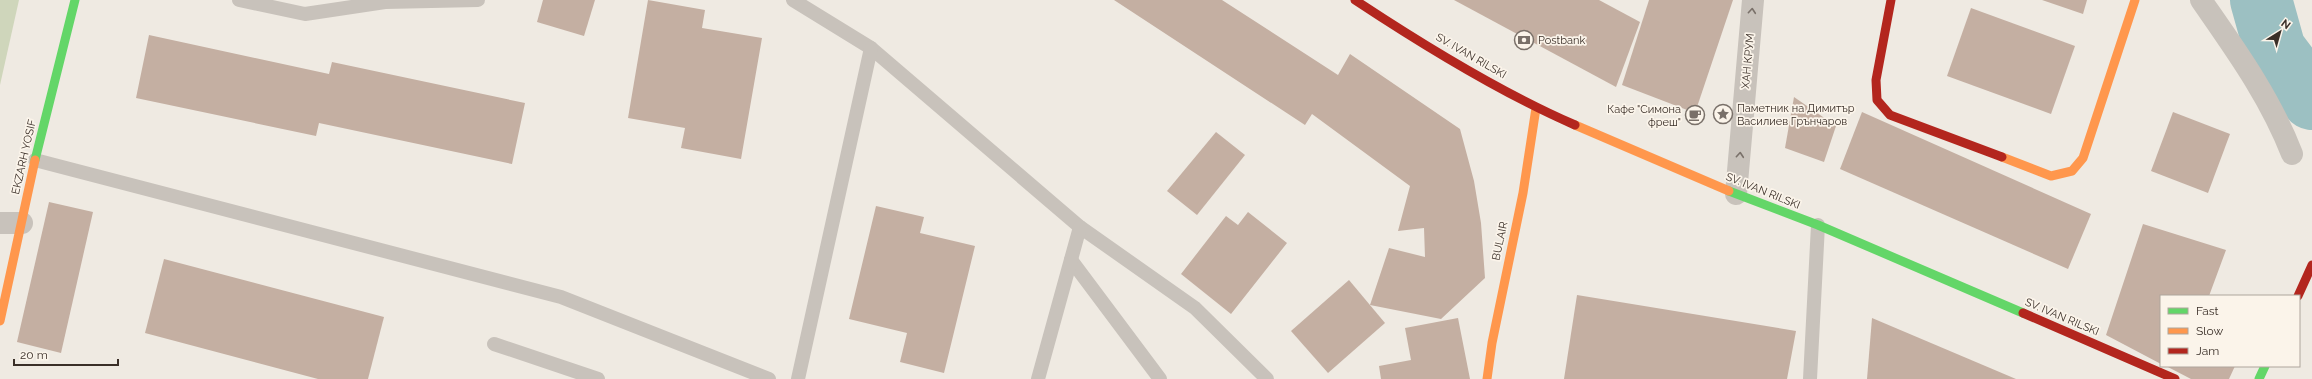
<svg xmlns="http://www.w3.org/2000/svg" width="2312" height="379" font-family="Raleway,sans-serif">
<rect width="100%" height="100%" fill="#efeae2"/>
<polygon fill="#cfd6bb" points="0,0 19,0 0,85"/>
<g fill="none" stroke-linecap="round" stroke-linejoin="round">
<polyline stroke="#9cc0c2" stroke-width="62" points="2261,0 2275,50 2312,99"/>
</g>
<g fill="#c4afa2">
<polygon points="543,0 595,0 584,36 537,22"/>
<polygon points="648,0 705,10 702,28 762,38 741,159 681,148 685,128 628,118"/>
<polygon points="1114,0 1222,0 1338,75 1350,54 1460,129 1474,181 1481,223 1485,278 1441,319 1370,305 1389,248 1425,257 1424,228 1398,231 1410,186 1312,114 1305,125"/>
<polygon points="1454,0 1599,0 1640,22 1616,87"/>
<polygon points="1649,0 1733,0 1695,113 1622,85"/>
<polygon points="2042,0 2087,0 2083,14"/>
<polygon points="1971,8 2075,46 2051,114 1947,76"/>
<polygon points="149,35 329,74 332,62 525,103 512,164 319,123 316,136 136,98"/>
<polygon points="1794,97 1836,126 1824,162 1785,148"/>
<polygon points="1862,112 2091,214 2068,269 1840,169"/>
<polygon points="2173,112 2230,134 2208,193 2151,171"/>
<polygon points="1216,132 1245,155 1197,215 1167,191"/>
<polygon points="49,202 93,212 61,353 17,342"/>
<polygon points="876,206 924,217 920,233 975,246 944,373 900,362 907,333 849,319"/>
<polygon points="1248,212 1287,243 1231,314 1181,274 1226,216 1238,225"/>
<polygon points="2143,224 2226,250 2209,296 2161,296 2161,364 2106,335"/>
<polygon points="164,259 384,317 368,379 318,379 145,333"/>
<polygon points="1349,280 1385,323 1328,373 1291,331"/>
<polygon points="1577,295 1796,331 1787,379 1564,379"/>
<polygon points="1458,318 1470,379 1381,379 1379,366 1411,360 1405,328"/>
<polygon points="1872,318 2016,379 1867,379"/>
<polygon points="2166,366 2235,366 2229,379 2191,379"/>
</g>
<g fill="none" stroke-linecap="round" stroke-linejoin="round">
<g stroke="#c8c2bb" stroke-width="14">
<polyline points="239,0 305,14 385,2 478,0"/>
<polyline points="793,0 871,48 1080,227 1195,308 1267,379"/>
<polyline points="35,160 561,297 769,379"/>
<polyline points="1071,260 1160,379"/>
<polyline points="494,344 598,379"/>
<polyline points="798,379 871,48"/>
<polyline points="1038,379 1080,227"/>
<polyline points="1810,379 1818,225"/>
</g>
<g stroke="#c8c2bb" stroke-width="22">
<path d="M2201,0C2235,49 2270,97 2292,154"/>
<polyline points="1736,194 1753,0"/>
<polyline points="0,223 22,223"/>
</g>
<g stroke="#63d668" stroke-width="9">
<polyline points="35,160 75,0"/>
<polyline points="1729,191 1818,225 2023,313"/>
<polyline points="2259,379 2265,366"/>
</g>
<g stroke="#ff974d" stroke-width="9">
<polyline points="1575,125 1729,191"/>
<polyline points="2002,157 2051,176 2072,171 2083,158 2135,0"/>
<polyline points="0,321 35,160"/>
<polyline points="1487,379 1492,343 1523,193 1536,108"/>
</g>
<g stroke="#b3261e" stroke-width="9">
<path d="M1355,0C1423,45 1501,93 1575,125"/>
<polyline points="1891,0 1876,80 1877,100 1890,115 2002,157"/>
<polyline points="2298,296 2312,265"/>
<polyline points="2023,313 2175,379"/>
</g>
</g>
<defs><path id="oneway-chevron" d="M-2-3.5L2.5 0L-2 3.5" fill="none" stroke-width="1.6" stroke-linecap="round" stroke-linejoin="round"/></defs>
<g stroke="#7a716a">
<use href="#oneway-chevron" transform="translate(1752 11) rotate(-85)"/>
<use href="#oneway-chevron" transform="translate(1740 155) rotate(-85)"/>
</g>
<defs>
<g id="bank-ring" transform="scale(1)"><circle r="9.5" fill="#fbf4ea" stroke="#797069" stroke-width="1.5"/><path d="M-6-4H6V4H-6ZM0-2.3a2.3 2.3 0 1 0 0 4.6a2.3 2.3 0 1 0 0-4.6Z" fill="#797069"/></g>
<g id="sight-ring" transform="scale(1)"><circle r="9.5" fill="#fbf4ea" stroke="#797069" stroke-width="1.5"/><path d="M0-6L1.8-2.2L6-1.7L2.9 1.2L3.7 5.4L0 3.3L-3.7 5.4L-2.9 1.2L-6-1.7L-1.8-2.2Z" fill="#797069"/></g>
<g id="cafe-ring" transform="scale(1)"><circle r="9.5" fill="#fbf4ea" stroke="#797069" stroke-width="1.5"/><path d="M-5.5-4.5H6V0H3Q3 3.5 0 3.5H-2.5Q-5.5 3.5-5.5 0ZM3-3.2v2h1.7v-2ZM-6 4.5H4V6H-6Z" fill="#797069"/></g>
</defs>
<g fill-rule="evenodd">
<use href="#bank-ring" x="1524" y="40"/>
<use href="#sight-ring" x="1723" y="114"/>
<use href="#cafe-ring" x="1695" y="115"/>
</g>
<g text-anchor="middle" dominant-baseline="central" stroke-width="3.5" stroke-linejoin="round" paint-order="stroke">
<g font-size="11" fill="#3a2f28" stroke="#fbf4ea" text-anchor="start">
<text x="1538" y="40">Postbank</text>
<text x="1737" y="108">Паметник на Димитър<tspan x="1737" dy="13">Василиев Грънчаров</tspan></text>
<text x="1681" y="109" text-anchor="end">Кафе "Симона<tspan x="1681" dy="13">фреш"</tspan></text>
</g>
<g font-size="11" fill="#3a2f28" stroke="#fbf4ea">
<text transform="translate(1471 56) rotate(30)">SV. IVAN RILSKI</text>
<text transform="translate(1748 61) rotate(-85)">ХАН КРУМ</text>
<text transform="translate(24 157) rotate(-77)">EKZARH YOSIF</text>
<text transform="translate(1763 191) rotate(22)">SV. IVAN RILSKI</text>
<text transform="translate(1500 241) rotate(-78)">BULAIR</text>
<text transform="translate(2062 317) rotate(23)">SV. IVAN RILSKI</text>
</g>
</g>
<rect x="2160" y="295" width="140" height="72" fill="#fbf4ea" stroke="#aea59c"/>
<rect x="2168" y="308" width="20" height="6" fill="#63d668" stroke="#aea59c"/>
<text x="2196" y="315" font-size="12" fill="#3a2f28">Fast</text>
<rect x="2168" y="328" width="20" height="6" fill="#ff974d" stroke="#aea59c"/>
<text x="2196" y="335" font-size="12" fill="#3a2f28">Slow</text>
<rect x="2168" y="348" width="20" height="6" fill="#b3261e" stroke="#aea59c"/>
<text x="2196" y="355" font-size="12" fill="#3a2f28">Jam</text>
<g transform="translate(2280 32) rotate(37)" stroke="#fbf4ea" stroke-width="3" paint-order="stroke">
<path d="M0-3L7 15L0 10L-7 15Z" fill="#3a2f28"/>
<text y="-6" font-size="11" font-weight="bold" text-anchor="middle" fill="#3a2f28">N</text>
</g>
<path d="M14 359v6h104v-6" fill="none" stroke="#3a2f28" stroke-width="2"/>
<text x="20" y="359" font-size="12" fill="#3a2f28" stroke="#fbf4ea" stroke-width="3" paint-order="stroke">20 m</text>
</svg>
